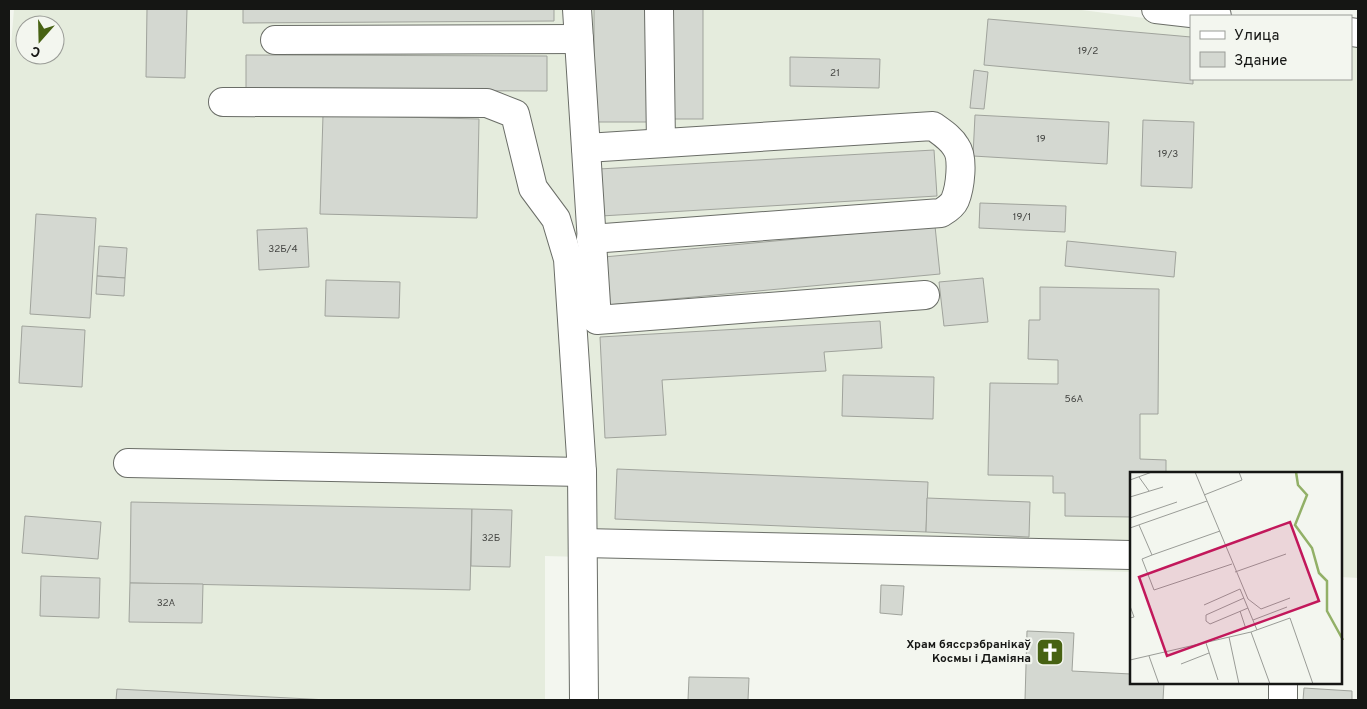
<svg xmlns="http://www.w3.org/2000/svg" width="1367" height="709" font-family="Overpass,sans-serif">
<rect width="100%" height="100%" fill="#f3f6ef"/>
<path fill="#e5ecdd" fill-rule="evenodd" d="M14,9H1074L1191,24V79H1351V45L1358,46V578L1341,577V473H1131V572L545,556V700H9V71ZM25,25H55V55H25Z"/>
<g fill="#d4d8d1" stroke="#a0a39c">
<polygon points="147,9 187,9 185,78 146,77"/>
<polygon points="243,9 554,9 554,21 243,23"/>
<rect x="594" y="9" width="53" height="113"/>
<rect x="673" y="9" width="30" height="110"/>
<polygon points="988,19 1191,37 1191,79 1193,79 1193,84 984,65"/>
<polygon points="246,55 547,56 547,91 246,90"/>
<polygon points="790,57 880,59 879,88 790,86"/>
<polygon points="974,70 988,72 984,109 970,108"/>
<polygon points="323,115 479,119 477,218 320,214"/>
<polygon points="975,115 1109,122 1107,164 973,156"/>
<polygon points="1143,120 1194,122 1192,188 1141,186"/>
<polygon points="934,150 937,196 601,216 599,169"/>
<polygon points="980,203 1066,206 1065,232 979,228"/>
<polygon points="36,214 96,218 90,318 30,314"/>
<polygon points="935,226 940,274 608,305 604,257"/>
<polygon points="307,228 309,267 259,270 257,230"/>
<polygon points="1067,241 1176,252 1174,277 1065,266"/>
<polygon points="99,246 127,248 125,278 97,276"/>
<polygon points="97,276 125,278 124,296 96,294"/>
<polygon points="983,278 988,322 944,326 939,282"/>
<polygon points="326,280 400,282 399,318 325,316"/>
<polygon points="1040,287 1159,289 1158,414 1140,414 1140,459 1166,460 1166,473 1131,473 1131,517 1065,516 1065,493 1053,493 1053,476 988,475 990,383 1058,384 1058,360 1028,359 1029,320 1040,320"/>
<polygon points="880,321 882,348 824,352 826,371 662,380 666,435 605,438 600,337"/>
<polygon points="22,326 85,330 82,387 19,383"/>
<polygon points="843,375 934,377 933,419 842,416"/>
<polygon points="617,469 928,482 926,532 615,519"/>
<polygon points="927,498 1030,502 1029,537 926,532"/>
<polygon points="131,502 472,509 470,590 130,583"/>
<polygon points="472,509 512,510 510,567 471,566"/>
<polygon points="25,516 101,522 98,559 22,553"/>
<polygon points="41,576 100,578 99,618 40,616"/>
<polygon points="130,583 203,584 202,623 129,622"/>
<polygon points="881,585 904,586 902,615 880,613"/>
<polygon points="1027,631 1074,633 1072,671 1131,674 1131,683 1164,683 1163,700 1025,700"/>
<polygon points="689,677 749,678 748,700 688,700"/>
<polygon points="1304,688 1352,691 1352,700 1303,700"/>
<polygon points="117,689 328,700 116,700"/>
</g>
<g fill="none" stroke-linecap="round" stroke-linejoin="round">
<g stroke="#6a6d67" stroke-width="30">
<g id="minor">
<polyline points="577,9 597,320 925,295"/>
<polyline points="659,9 661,143"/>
<polyline points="1156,9 1217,16"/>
<polyline points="1351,32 1358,33"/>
<polyline points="275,40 579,39"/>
<polyline points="223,102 487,103 515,114 533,188 556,219 568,259 582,472 584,700"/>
<path d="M586,148L933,126C941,132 951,138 956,147C964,158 960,188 955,200C953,205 946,210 941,213L591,239"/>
<polyline points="128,463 582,472"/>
<polyline points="583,543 1131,555"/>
<polyline points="1283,700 1283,683"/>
</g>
</g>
<use href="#minor" stroke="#fff" stroke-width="28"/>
</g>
<defs>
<g id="church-square" transform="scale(1.4375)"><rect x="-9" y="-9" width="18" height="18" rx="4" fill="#476213" stroke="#f3f6ef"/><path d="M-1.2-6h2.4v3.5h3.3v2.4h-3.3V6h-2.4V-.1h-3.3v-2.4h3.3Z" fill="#fff"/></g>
</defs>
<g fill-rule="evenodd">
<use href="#church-square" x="1050" y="652"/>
</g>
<g text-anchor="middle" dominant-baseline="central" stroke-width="4.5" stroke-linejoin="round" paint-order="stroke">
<g font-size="10" fill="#454643">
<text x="1088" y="51">19/2</text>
<text x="835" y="73">21</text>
<text x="1041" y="139">19</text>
<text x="1168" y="154">19/3</text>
<text x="1022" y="217">19/1</text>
<text x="283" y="249">32Б/4</text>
<text x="1074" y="399">56А</text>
<text x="491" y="538">32Б</text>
<text x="166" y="603">32А</text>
</g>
<g font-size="12" font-weight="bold" fill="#151614" stroke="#f3f6ef" text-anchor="end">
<text x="1031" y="645">Храм бяссрэбранікаў<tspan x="1031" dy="14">Космы і Даміяна</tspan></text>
</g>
</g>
<g transform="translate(1130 472)">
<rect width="212" height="212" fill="#f3f6ef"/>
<path fill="none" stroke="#92b067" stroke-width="2.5" d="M166,0L168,13L177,23L165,53L182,76L189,101L197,109V139L213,168"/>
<path fill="none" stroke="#9a9c97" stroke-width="1" d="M65,0L118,127L131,137L160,126M9,5L19,19M0,8L22,0M74,23L112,8L109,0M0,25L33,15M0,46L47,30M9,53L22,83L12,87L24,118L102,92M0,56L77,29M22,83L90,59M105,100L156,82M114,126L76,143V149L80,152L118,136M74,133L110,117L127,158M0,134L4,145L0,146M110,139L116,157M123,148L157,135M121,160L140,212M99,165L109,212M76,171L88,208M19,184L29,212M0,188L121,160L160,146L183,212M51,192L79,181"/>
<path fill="#c2185b" fill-opacity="0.15" stroke="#c2185b" stroke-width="2.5" d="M160,50L189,129L37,184L9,105Z"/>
<rect width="212" height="212" fill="none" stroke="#151614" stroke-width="2.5"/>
</g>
<rect width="1367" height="709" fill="none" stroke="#151614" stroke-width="20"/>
<rect x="1190" y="15" width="162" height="65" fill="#f3f6ef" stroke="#9a9c97"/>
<rect x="1200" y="31" width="25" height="8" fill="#ffffff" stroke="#9a9c97"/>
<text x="1234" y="40" font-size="15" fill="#151614">Улица</text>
<rect x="1200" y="52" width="25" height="15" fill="#d4d8d1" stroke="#9a9c97"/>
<text x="1234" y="65" font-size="15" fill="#151614">Здание</text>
<g transform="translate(40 40) rotate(200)"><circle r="24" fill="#f3f6ef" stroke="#9a9c97"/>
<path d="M0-4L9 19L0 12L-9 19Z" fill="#476213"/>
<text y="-8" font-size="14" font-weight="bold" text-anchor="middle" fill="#151614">С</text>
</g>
</svg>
